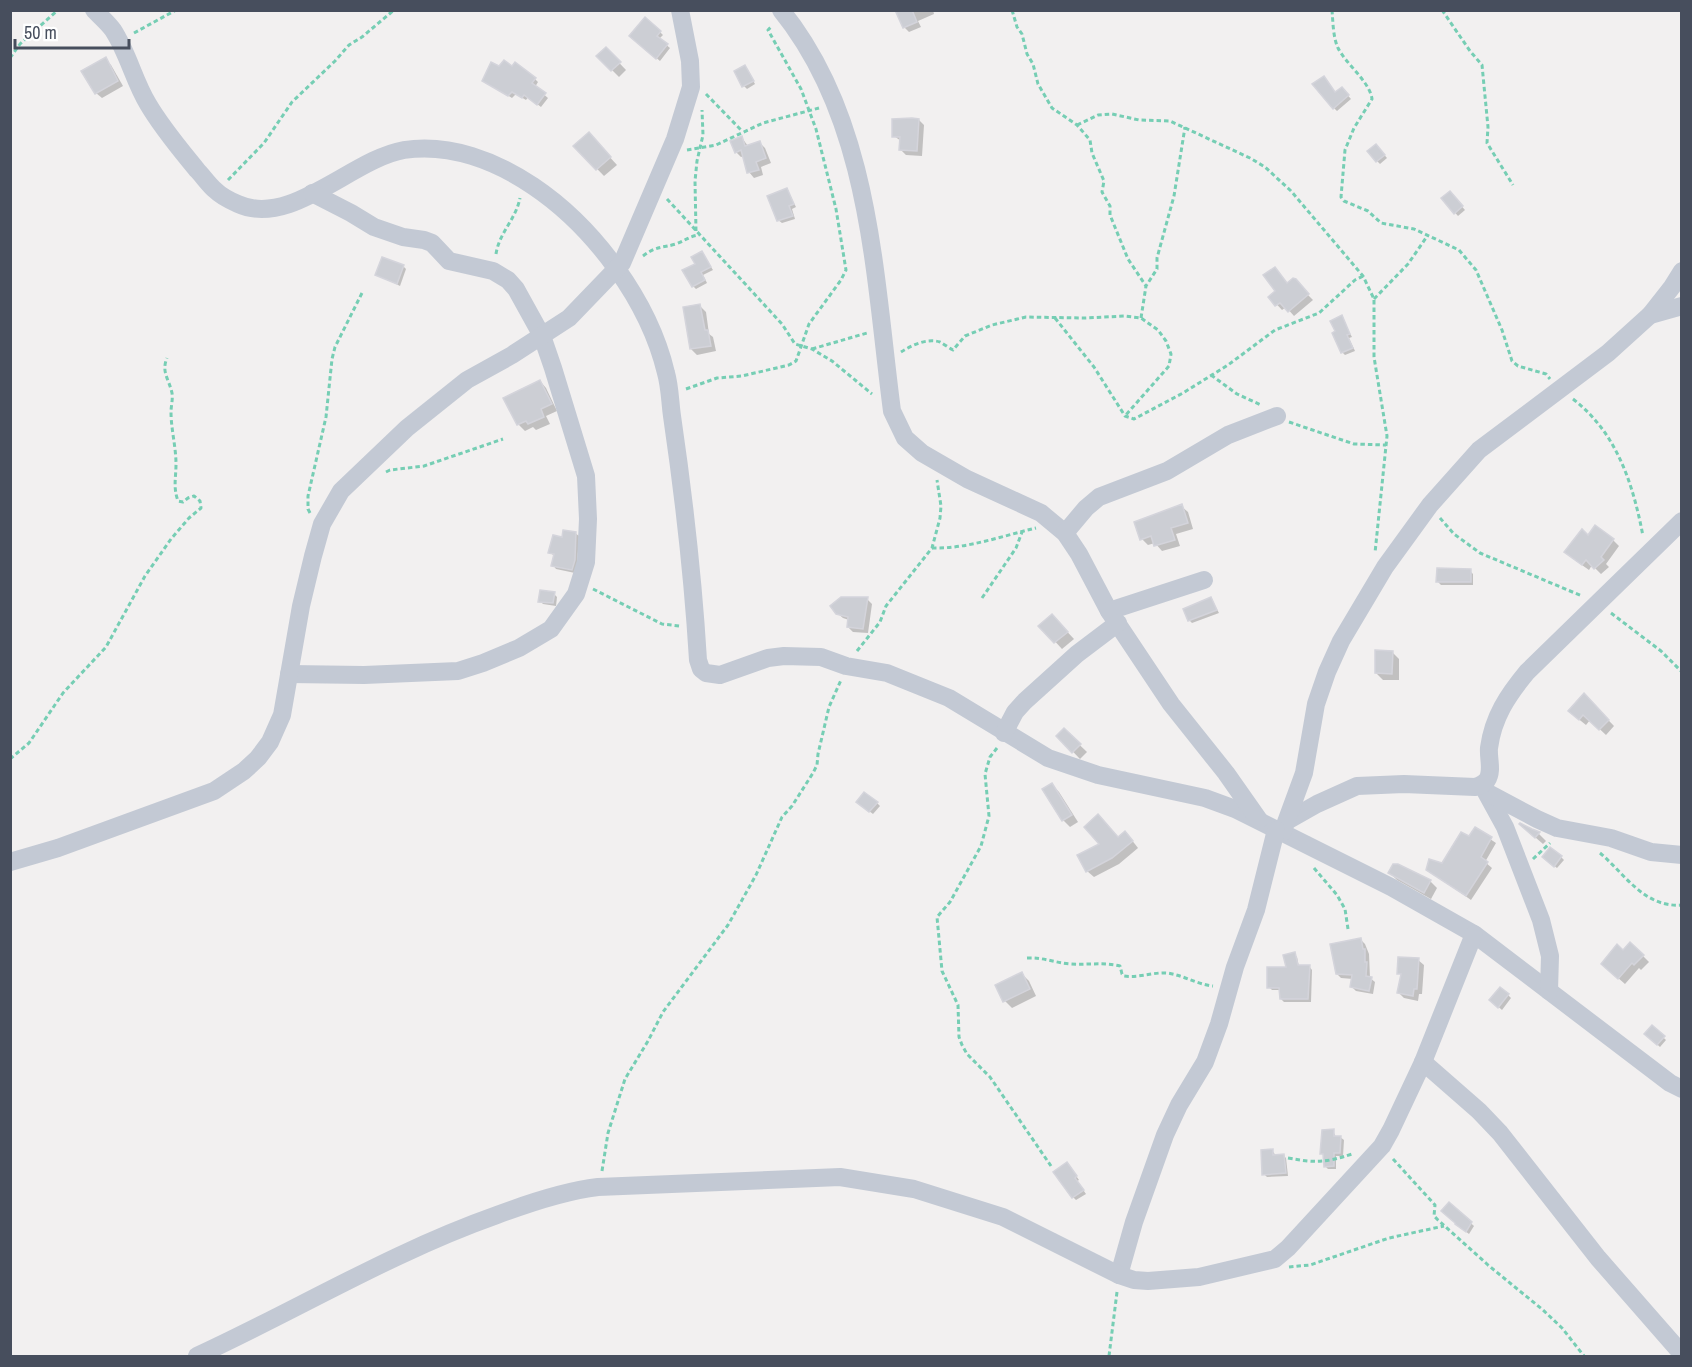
<svg xmlns="http://www.w3.org/2000/svg" width="1692" height="1367" font-family="'Archivo Narrow',sans-serif">
<rect width="100%" height="100%" fill="#f2f0f0"/>
<g fill="#0003">
<polygon points="898,10 933,10 934,14 918,21 921,27 909,32 905,28"/>
<polygon points="660,32 663,35 659,39 670,48 660,61 634,39"/>
<polygon points="606,49 626,70 619,77 598,56"/>
<polygon points="105,59 111,65 123,86 102,98 96,93"/>
<polygon points="745,67 755,84 747,89 744,86"/>
<polygon points="499,68 535,79 538,82 535,87 548,98 541,107 528,97 526,100 516,94 512,98 487,83"/>
<polygon points="1324,78 1336,93 1342,89 1351,99 1337,111 1334,108"/>
<polygon points="919,120 924,125 922,156 906,155 901,150 901,141 894,136"/>
<polygon points="742,138 748,146 759,142 765,148 771,163 761,167 763,175 754,178 749,172 744,156 741,157 736,152"/>
<polygon points="595,141 617,165 604,176 575,146"/>
<polygon points="1379,149 1387,158 1380,164 1377,161"/>
<polygon points="787,190 796,207 792,209 795,219 782,223 778,220"/>
<polygon points="1450,193 1465,210 1458,216 1443,199"/>
<polygon points="702,253 713,270 703,275 707,283 696,289 693,286 697,264"/>
<polygon points="403,266 406,269 400,286 377,274"/>
<polygon points="1293,280 1313,300 1294,316 1286,307 1282,310 1270,297"/>
<polygon points="700,306 706,312 709,334 713,337 716,351 697,355 691,349"/>
<polygon points="1341,317 1352,337 1349,338 1355,351 1345,355 1342,352"/>
<polygon points="540,381 546,388 557,411 546,416 550,424 536,430 533,427 525,431 519,425 505,398"/>
<polygon points="1181,506 1188,512 1193,529 1176,534 1180,546 1162,551 1155,543 1148,545 1142,539"/>
<polygon points="575,533 579,536 577,564 575,573 556,569 553,565 555,556 550,553 563,539"/>
<polygon points="1588,537 1613,540 1619,546 1606,564 1609,567 1601,574 1592,565 1589,570 1572,558"/>
<polygon points="1470,571 1473,574 1473,585 1441,585 1438,582"/>
<polygon points="554,594 557,597 556,606 543,604 540,601"/>
<polygon points="1211,598 1219,613 1192,623 1189,620"/>
<polygon points="867,599 872,604 868,633 853,632 848,627 849,620 843,618 837,613"/>
<polygon points="1059,623 1074,639 1062,649 1041,626"/>
<polygon points="1392,652 1399,659 1399,680 1383,680 1376,673"/>
<polygon points="1584,695 1614,726 1606,735 1590,720 1586,725 1576,717"/>
<polygon points="1064,730 1087,752 1080,759 1058,736"/>
<polygon points="1052,785 1059,792 1078,822 1070,827 1063,820"/>
<polygon points="877,803 880,806 873,814 861,805"/>
<polygon points="1521,825 1539,834 1546,841 1543,844"/>
<polygon points="1475,829 1496,843 1485,862 1492,868 1471,900 1428,870 1443,864 1470,839"/>
<polygon points="1118,838 1131,839 1138,848 1119,864 1094,877 1087,871"/>
<polygon points="1561,857 1564,860 1557,868 1547,860"/>
<polygon points="1394,864 1430,881 1437,888 1431,899 1397,880 1390,873"/>
<polygon points="1361,940 1365,944 1369,954 1370,978 1375,982 1373,994 1356,991 1351,986 1353,979 1341,978 1337,974"/>
<polygon points="1631,944 1649,962 1641,970 1639,968 1625,984 1609,970"/>
<polygon points="1294,954 1297,957 1299,967 1309,966 1312,970 1311,1002 1284,1002 1281,999 1281,990 1272,990 1269,987 1288,968"/>
<polygon points="1418,960 1424,965 1422,994 1419,994 1418,1001 1404,998 1399,993 1402,976 1399,973"/>
<polygon points="1022,974 1029,981 1036,996 1012,1008 1005,1001"/>
<polygon points="1508,995 1511,998 1502,1010 1494,1003"/>
<polygon points="1652,1027 1666,1040 1660,1047 1646,1034"/>
<polygon points="1333,1131 1336,1137 1340,1137 1344,1140 1343,1156 1336,1156 1336,1169 1328,1169 1325,1166 1325,1156 1322,1153"/>
<polygon points="1272,1150 1276,1156 1283,1155 1286,1158 1288,1176 1267,1177 1264,1174"/>
<polygon points="1070,1167 1079,1180 1077,1181 1086,1194 1076,1200 1073,1197"/>
<polygon points="1449,1204 1474,1226 1469,1234 1456,1224"/>
</g>
<g fill="#ccced4" stroke="#d4d4db" stroke-width="1.5">
<polygon points="895,10 912,10 917,22 903,28"/>
<polygon points="645,17 661,31 657,36 668,44 656,59 629,36"/>
<polygon points="606,47 621,62 611,71 596,56"/>
<polygon points="106,57 118,81 95,94 81,71"/>
<polygon points="504,60 512,66 515,62 536,78 532,83 546,93 537,105 524,95 522,98 512,92 508,96 482,81 491,62 499,66"/>
<polygon points="745,65 754,81 742,87 734,71"/>
<polygon points="1324,76 1335,92 1342,87 1349,95 1333,109 1312,84"/>
<polygon points="912,118 919,119 917,151 899,150 900,137 892,137 892,119"/>
<polygon points="589,132 611,157 596,170 573,146"/>
<polygon points="742,136 745,146 760,141 766,158 756,162 759,170 747,173 741,150 735,153 730,141"/>
<polygon points="1376,144 1385,155 1376,162 1367,151"/>
<polygon points="787,188 794,204 789,206 793,216 777,221 767,196"/>
<polygon points="1450,191 1463,206 1454,214 1441,198"/>
<polygon points="702,251 711,267 701,272 705,280 692,287 682,270 695,264 691,257"/>
<polygon points="382,257 404,265 397,284 375,275"/>
<polygon points="1275,267 1287,283 1293,278 1296,279 1309,294 1288,312 1280,303 1275,306 1268,297 1275,291 1263,275"/>
<polygon points="700,304 705,330 708,330 711,346 690,349 683,307"/>
<polygon points="1342,315 1350,334 1347,335 1353,348 1341,353 1332,333 1335,331 1330,321"/>
<polygon points="540,380 552,404 541,409 544,417 528,424 526,421 517,425 503,398"/>
<polygon points="1182,504 1188,523 1171,528 1175,540 1154,546 1151,536 1140,540 1134,522"/>
<polygon points="1595,525 1614,539 1601,557 1604,560 1594,569 1586,560 1582,565 1564,552 1582,529 1588,535"/>
<polygon points="563,530 576,532 575,560 572,570 551,566 554,554 548,553 553,535 562,537"/>
<polygon points="1437,568 1471,569 1471,582 1436,582"/>
<polygon points="540,590 555,592 553,603 538,602"/>
<polygon points="841,597 868,597 863,629 847,627 848,617 836,614 830,606"/>
<polygon points="1211,597 1217,610 1188,621 1183,609"/>
<polygon points="1052,614 1068,632 1054,643 1038,626"/>
<polygon points="1375,650 1393,651 1392,674 1375,673"/>
<polygon points="1584,693 1609,720 1599,730 1583,715 1579,720 1568,711"/>
<polygon points="1064,728 1081,744 1072,753 1056,736"/>
<polygon points="1052,783 1072,815 1062,821 1042,789"/>
<polygon points="864,792 878,802 869,812 856,802"/>
<polygon points="1098,814 1118,837 1125,831 1133,841 1112,858 1086,872 1077,855 1099,844 1084,827"/>
<polygon points="1520,823 1532,829 1540,832 1535,838 1519,824"/>
<polygon points="1475,827 1492,837 1481,857 1488,862 1466,896 1426,870 1429,859 1442,863 1461,832 1469,836"/>
<polygon points="1550,847 1562,856 1554,867 1542,857"/>
<polygon points="1393,864 1398,864 1431,880 1424,893 1388,873"/>
<polygon points="1361,938 1363,949 1365,949 1365,962 1367,962 1366,976 1372,977 1369,991 1350,987 1352,975 1336,974 1330,944"/>
<polygon points="1630,942 1644,955 1634,965 1632,963 1618,979 1601,964 1617,944 1623,950"/>
<polygon points="1295,952 1298,965 1310,965 1308,999 1280,999 1279,988 1267,988 1267,967 1286,967 1283,955"/>
<polygon points="1398,957 1419,958 1417,989 1414,989 1413,996 1397,993 1401,974 1397,974"/>
<polygon points="1022,972 1030,989 1003,1002 995,985"/>
<polygon points="1500,987 1509,994 1498,1008 1489,1000"/>
<polygon points="1652,1025 1665,1036 1657,1045 1644,1034"/>
<polygon points="1334,1129 1334,1136 1341,1136 1340,1153 1334,1153 1334,1166 1324,1167 1323,1154 1320,1154 1322,1130"/>
<polygon points="1273,1149 1273,1155 1284,1154 1286,1173 1262,1175 1261,1150"/>
<polygon points="1067,1162 1077,1176 1075,1178 1084,1190 1072,1198 1053,1172"/>
<polygon points="1449,1202 1472,1222 1466,1232 1455,1224 1455,1223 1441,1211"/>
</g>
<g fill="none" stroke-linecap="round" stroke-linejoin="round">
<g stroke="#76ceb4" stroke-width="3" stroke-dasharray="4.5 3" stroke-linecap="butt">
<polyline points="1012,10 1017,27 1022,34 1027,54 1033,64 1038,84 1052,108 1077,125 1090,140 1092,153 1104,181 1102,192 1110,206 1110,215 1128,259 1146,286"/>
<path d="M1332,10C1333,22 1333,37 1338,48C1346,64 1370,82 1372,99L1354,128L1345,150L1341,197L1344,201L1368,211L1381,223L1414,229L1459,250L1476,270L1502,330L1512,361L1518,366L1546,374L1550,379"/>
<polyline points="1442,10 1470,51 1482,65 1488,127 1487,143 1513,185"/>
<polyline points="134,33 176,10"/>
<polyline points="10,58 20,44 58,10"/>
<polyline points="706,94 742,131"/>
<polyline points="1077,125 1098,115 1112,114 1139,120 1170,121 1250,158 1265,167 1291,191 1363,276 1374,299 1374,357 1387,436 1375,553"/>
<polyline points="687,150 716,145 763,123 819,108"/>
<polyline points="228,180 264,143 292,102 335,61 349,45 362,37 394,10"/>
<polyline points="667,199 782,324 795,344 812,349 832,361 872,394"/>
<polyline points="696,231 695,181 697,161 703,135 702,110"/>
<path d="M496,254C499,233 516,219 520,198"/>
<path d="M643,256C656,246 662,248 676,244C684,241 690,236 699,235"/>
<polyline points="1374,299 1408,264 1428,235"/>
<polyline points="1055,318 1094,367 1125,416 1134,419 1183,393 1228,365 1275,330 1319,313 1355,280 1363,276"/>
<polyline points="1141,318 1146,286 1157,269 1157,258 1174,196 1185,127"/>
<polyline points="812,349 867,333"/>
<path d="M901,352C912,345 927,338 940,342C944,344 949,348 953,350L965,336L992,325L1026,317L1086,318L1125,316L1141,318L1158,330L1166,341L1171,354L1169,366L1125,416"/>
<polyline points="1211,375 1237,394 1261,405"/>
<polyline points="686,389 717,378 742,376 789,365 796,361 809,324 841,280 846,270 836,209 816,129 801,89 768,30 772,26"/>
<path d="M1573,399C1617,433 1633,484 1643,536"/>
<polyline points="1289,422 1354,444 1386,445"/>
<polyline points="386,472 390,470 424,466 503,439"/>
<polyline points="310,513 308,509 308,496 326,417 332,359 335,347 363,291"/>
<polyline points="1440,518 1454,534 1480,553 1582,596"/>
<path d="M932,548C967,549 1002,536 1036,528"/>
<polyline points="593,589 662,624 680,626"/>
<polyline points="982,598 1016,548 1022,532"/>
<polyline points="1611,613 1661,651 1682,672"/>
<polyline points="857,651 880,622 886,606 932,548 940,518 941,506 937,480"/>
<polyline points="997,748 990,757 985,774 989,816 981,846 950,902 937,917 942,971 958,1005 959,1037 962,1045 967,1054 990,1077 1051,1166"/>
<path d="M10,759L29,743L63,693L106,647L145,576L171,539L189,518L201,508L200,501L194,496L188,498L183,502L178,501C173,487 176,478 176,464C176,447 171,429 171,412C171,406 173,400 172,393C169,379 161,372 167,358"/>
<path d="M1600,853C1625,874 1644,908 1682,905"/>
<polyline points="1533,859 1550,843"/>
<polyline points="1314,868 1337,895 1345,909 1348,929"/>
<path d="M1027,958C1043,957 1055,963 1071,964C1088,965 1103,962 1120,966L1122,974L1124,976C1139,978 1153,972 1167,973C1183,975 1196,984 1213,986"/>
<path d="M1288,1158C1316,1163 1324,1163 1352,1154"/>
<polyline points="1393,1159 1435,1205 1434,1216 1438,1220 1488,1265 1543,1310 1562,1328 1584,1356"/>
<polyline points="602,1171 608,1133 625,1079 648,1041 663,1012 728,925 756,875 782,817 792,806 813,773 817,765 818,754 829,707 841,680"/>
<polyline points="1289,1267 1310,1265 1389,1238 1444,1226"/>
<polyline points="1109,1356 1117,1292"/>
</g>
<g stroke="#c3c9d4" stroke-width="18">
<path d="M94,10C101,17 108,23 113,30C128,53 134,81 148,104C162,128 180,149 197,170C203,176 208,184 215,190C221,196 231,201 238,204C291,228 352,159 404,150C450,143 496,161 533,186C594,227 649,301 666,373C670,387 670,402 672,416C684,498 693,577 698,660L701,669L706,673L720,675L768,658L784,656L821,657L846,666L887,673L949,698L1048,758L1098,775L1205,798L1235,809L1391,887L1474,934L1670,1083L1682,1089"/>
<path d="M781,10C871,121 874,275 892,411L905,438L922,453L967,479L1041,513L1065,533L1079,554L1109,611L1171,704L1226,773L1259,820"/>
<polyline points="1650,315 1682,306"/>
<polyline points="1065,533 1086,508 1099,497 1167,471 1228,435 1277,416"/>
<polyline points="1109,611 1204,580"/>
<polyline points="289,674 364,675 458,671 483,663 519,648 551,629 576,594 586,562 588,519 586,476 553,368 542,336 516,289 508,280 493,271 449,261 432,243 424,240 403,237 374,227 351,213 312,193"/>
<polyline points="1004,733 1015,712 1025,701 1077,654 1118,623"/>
<polyline points="1482,785 1505,827 1541,920 1550,956 1549,991"/>
<polyline points="1488,793 1537,819 1557,828 1611,838 1651,852 1682,855"/>
<path d="M1287,821L1317,804L1357,786L1404,784L1475,787C1479,786 1484,784 1487,780C1493,771 1488,758 1489,748C1493,717 1508,695 1527,672L1682,521"/>
<polyline points="1282,833 1304,773 1316,704 1327,672 1341,641 1385,567 1430,505 1479,450 1608,353 1650,315 1672,287 1682,271"/>
<polyline points="10,862 58,848 214,791 244,771 258,758 270,742 282,715 301,606 313,556 322,524 341,491 407,428 467,380 512,355 569,318 622,263 675,139 691,87 690,61 680,10"/>
<polyline points="1423,1062 1479,1111 1500,1133 1598,1258 1682,1354"/>
<polyline points="1119,1275 1134,1222 1165,1135 1179,1105 1205,1062 1219,1024 1235,967 1256,910 1276,830"/>
<path d="M197,1356C297,1310 392,1252 497,1215C529,1203 564,1191 598,1187L840,1177L914,1189L1003,1217L1119,1275L1134,1280L1148,1281L1199,1277L1275,1259L1288,1248L1382,1146L1391,1130L1423,1062L1474,934"/>
</g>
</g>
<rect width="1692" height="1367" fill="none" stroke="#474e5d" stroke-width="24"/>
<path d="M15 39v9h114v-9" fill="none" stroke="#474e5d" stroke-width="3"/>
<text x="24" y="39" font-size="18" fill="#474e5d" stroke="#ffffff" stroke-width="4.5" paint-order="stroke">50 m</text>
</svg>
